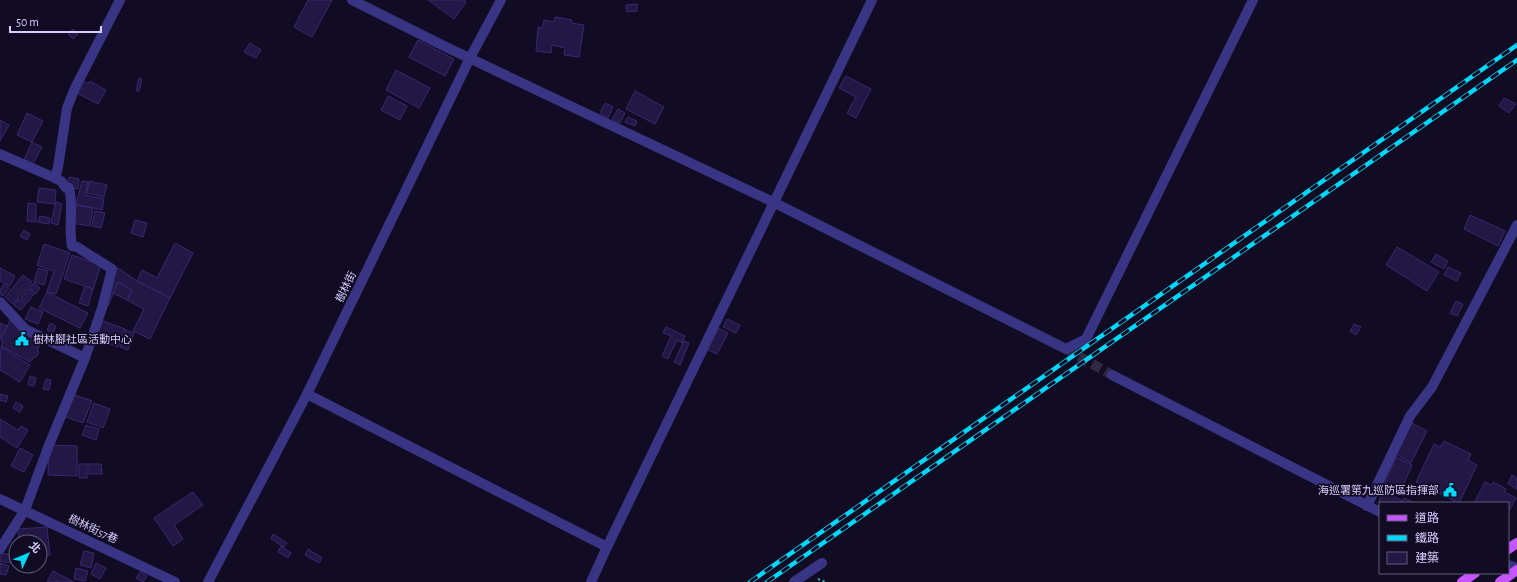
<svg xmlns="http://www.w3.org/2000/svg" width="1517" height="582" font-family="'Alegreya Sans','Noto Sans TC',sans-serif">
<rect width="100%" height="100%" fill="#110c23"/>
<g fill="#221745" stroke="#392872">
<polygon points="308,0 332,0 312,37 294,27"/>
<polygon points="428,0 464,0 466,2 454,19"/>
<polygon points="637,4 637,11 627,12 626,5"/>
<polygon points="555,17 572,20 571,23 584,25 579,57 564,55 565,48 552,45 551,53 536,51 538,27 542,28 544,20 554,22"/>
<polygon points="73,29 78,34 73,39 68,34"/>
<polygon points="418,40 454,59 445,76 409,57"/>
<polygon points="250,43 261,50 256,58 244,52"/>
<polygon points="396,70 430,88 419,108 386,90"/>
<polygon points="846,76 871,89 856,118 847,113 856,97 839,88"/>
<polygon points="139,78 142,79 139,91 136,91"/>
<polygon points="82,80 88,84 90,81 106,90 98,104 75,92"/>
<polygon points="635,91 664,107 655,124 626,109"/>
<polygon points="388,96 407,106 400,120 381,110"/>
<polygon points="1504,98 1516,104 1509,113 1499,106"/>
<polygon points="605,103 613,107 608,118 600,113"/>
<polygon points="618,109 625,113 620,123 612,119"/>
<polygon points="27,113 43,121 32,142 17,135"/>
<polygon points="628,117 637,121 635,126 625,122"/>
<polygon points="0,120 9,125 0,141"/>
<polygon points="32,142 42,147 33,164 24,160"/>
<polygon points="69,177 79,179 78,189 67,187"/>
<polygon points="82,181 88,182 85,195 104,199 102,210 76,204"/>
<polygon points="89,181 107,185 104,197 87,193"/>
<polygon points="39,188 56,190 55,204 37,202"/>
<polygon points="56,202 62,204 58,225 51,223"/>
<polygon points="28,203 36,204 36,222 27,221"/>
<polygon points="74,205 93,208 90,226 71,223"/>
<polygon points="95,211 105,213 101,228 92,226"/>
<polygon points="1470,215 1505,231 1498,246 1464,229"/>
<polygon points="40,216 50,218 49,224 38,222"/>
<polygon points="135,220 147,223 143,237 131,233"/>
<polygon points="24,230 30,234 27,240 20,236"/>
<polygon points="175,243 193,253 170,298 137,281 142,270 157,278"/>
<polygon points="44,244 70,253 56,294 47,292 54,271 37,265"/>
<polygon points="1397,247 1439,272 1427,291 1386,265"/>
<polygon points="1436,254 1448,261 1444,269 1431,262"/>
<polygon points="72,255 101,265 93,289 64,279"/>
<polygon points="1448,267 1461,273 1457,281 1444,275"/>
<polygon points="0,268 15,276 10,286 0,281"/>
<polygon points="38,268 48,271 44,285 34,282"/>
<polygon points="118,268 137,281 170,298 150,339 133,331 144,309 127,300 132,290 118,282 108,306 100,302 110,276"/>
<polygon points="23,275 32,282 13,304 5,297"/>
<polygon points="118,282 132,290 127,300 113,293"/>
<polygon points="34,283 40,288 36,294 29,288"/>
<polygon points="4,284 9,288 3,296 0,294 0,290"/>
<polygon points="85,286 93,289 88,306 79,303"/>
<polygon points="28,289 34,294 27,303 21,298"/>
<polygon points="47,292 88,313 80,328 39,308"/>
<polygon points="19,299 26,304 21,310 14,305"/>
<polygon points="1456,301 1463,304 1457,316 1450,313"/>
<polygon points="31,307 43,312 38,324 25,319"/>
<polygon points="727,319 740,325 736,333 723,327"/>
<polygon points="10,320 43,337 37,351 39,352 36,357 34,357 30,362 1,346 3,342 1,341"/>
<polygon points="100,320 125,329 118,347 93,338"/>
<polygon points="0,323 7,326 0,339"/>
<polygon points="50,323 56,326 53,333 47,330"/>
<polygon points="1354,324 1361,327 1356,335 1350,331"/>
<polygon points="666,327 685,336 682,343 677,340 668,359 662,356 671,336 663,333"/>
<polygon points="716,327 728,333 717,354 706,349"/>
<polygon points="126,330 134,333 128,350 120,347"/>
<polygon points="684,341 689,343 680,365 674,362"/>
<polygon points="1,347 30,365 20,382 0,370"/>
<polygon points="30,376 36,378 34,386 28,385"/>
<polygon points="46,379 51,380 49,390 43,389"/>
<polygon points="0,394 8,396 6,402 0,400"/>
<polygon points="72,394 92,401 83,423 63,416"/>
<polygon points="16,402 23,406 20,412 13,408"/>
<polygon points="94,403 110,409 103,428 87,422"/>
<polygon points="0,419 18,430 21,426 28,430 17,448 0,437"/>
<polygon points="1412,423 1427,431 1411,463 1396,454"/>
<polygon points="86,425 99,429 96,440 82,435"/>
<polygon points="1444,441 1471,454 1468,460 1477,465 1459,503 1416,482 1434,444 1440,447"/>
<polygon points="49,445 77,446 77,476 48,475"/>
<polygon points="20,448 33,455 24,472 11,466"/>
<polygon points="1396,457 1412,465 1399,495 1383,487"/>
<rect x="79" y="464" width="8" height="14"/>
<polygon points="89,464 101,464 102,474 89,474"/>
<polygon points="1512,475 1517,478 1517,489 1508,484"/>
<polygon points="1485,482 1491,485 1493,482 1506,489 1504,492 1516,498 1508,513 1508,503 1474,503"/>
<polygon points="1383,491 1403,501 1404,498 1415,503 1383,503 1379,501"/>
<polygon points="193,492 203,505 174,525 183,539 173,546 154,518"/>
<polygon points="47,527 50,555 40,556 40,542 19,542 18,529"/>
<polygon points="273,534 287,543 284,547 271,539"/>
<polygon points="281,546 291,553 288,558 278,552"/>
<polygon points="308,549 322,558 319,563 305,555"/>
<polygon points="84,551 94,553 91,568 80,565"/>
<polygon points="0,553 12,555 11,563 0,561"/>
<polygon points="0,563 9,566 6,575 0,574"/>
<polygon points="96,563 106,568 100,579 91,574"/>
<polygon points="76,568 88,571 85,581 74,579"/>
<polygon points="53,571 74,582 47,582"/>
<polygon points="140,572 147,576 143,582 136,578"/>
</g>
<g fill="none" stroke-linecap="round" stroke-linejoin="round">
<polyline stroke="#2f2944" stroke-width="10" stroke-dasharray="10 5" stroke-linecap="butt" points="1066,349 1112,375"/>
<polyline stroke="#27bbb7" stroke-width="2" stroke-dasharray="2 3" stroke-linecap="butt" points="818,579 826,582"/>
<g stroke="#3a3485" stroke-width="10">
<polyline points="352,0 448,48 773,202 1066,349 1086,339 1253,0"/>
<polyline points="0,154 55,178"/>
<polyline points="0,302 25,329 85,358"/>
<polyline points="1112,375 1380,512"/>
<polyline points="307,394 607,547 872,0"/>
<polyline points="0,499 175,582"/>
<polyline points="1367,506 1410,416 1432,387 1517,225"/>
<path d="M0,549L25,510L49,445L85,358L102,308L112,269L77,247L72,246C68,227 74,207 69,188H66L61,181L55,178L58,167L67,108L75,88L120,0"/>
<polyline points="1508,565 1517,568"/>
<polyline points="208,582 307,394 470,58 501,0"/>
<polyline points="591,582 607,547"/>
<polyline points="794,582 822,563"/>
</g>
<g stroke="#c655ff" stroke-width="10">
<polyline points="1508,549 1517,543"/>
<polyline points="1462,582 1475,573"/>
<polyline points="1500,582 1517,570"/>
</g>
<g stroke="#00d7f9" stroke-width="4.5">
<g id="rail">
<polyline points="750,582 1517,45"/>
<polyline points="767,582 1517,60"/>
</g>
</g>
<use href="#rail" stroke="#110c23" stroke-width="3" stroke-dasharray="9" stroke-linecap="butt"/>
</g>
<defs>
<g id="civic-bare" transform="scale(1.08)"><path d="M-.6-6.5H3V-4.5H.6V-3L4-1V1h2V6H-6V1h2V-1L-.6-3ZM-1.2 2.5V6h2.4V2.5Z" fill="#00d7f9" stroke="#110c23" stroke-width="2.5" paint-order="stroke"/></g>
</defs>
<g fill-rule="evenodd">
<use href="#civic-bare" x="22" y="339"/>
<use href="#civic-bare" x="1450" y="490"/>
</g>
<g text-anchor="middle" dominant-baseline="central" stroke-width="3.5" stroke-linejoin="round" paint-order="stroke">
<g font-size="11" fill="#d6ceff" stroke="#110c23">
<text transform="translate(346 287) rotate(-64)">樹林街</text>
<text transform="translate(93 529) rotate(25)">樹林街57巷</text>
</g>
<g font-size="11" fill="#d6ceff" stroke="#110c23" text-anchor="start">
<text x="33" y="339">樹林腳社區活動中心</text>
<text x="1439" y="490" text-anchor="end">海巡署第九巡防區指揮部</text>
</g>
</g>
<rect x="1379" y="502" width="130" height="72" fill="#110c23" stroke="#605a7b"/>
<rect x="1387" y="515" width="20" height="6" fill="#c655ff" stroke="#605a7b"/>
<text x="1415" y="522" font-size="12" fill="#d6ceff">道路</text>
<rect x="1387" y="535" width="20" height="6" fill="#00d7f9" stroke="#605a7b"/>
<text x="1415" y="542" font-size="12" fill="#d6ceff">鐵路</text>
<rect x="1387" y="552" width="20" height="12" fill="#221745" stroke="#605a7b"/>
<text x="1415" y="562" font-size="12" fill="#d6ceff">建築</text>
<g transform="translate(28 554) rotate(46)"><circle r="19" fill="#110c23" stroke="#605a7b"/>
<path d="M0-3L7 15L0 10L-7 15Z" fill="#00d7f9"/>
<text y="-6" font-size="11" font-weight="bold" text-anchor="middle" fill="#d6ceff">北</text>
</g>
<path d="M10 26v6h91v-6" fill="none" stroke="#d6ceff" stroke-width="2"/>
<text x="16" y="26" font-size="12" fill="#d6ceff" stroke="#110c23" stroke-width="3" paint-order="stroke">50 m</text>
</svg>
